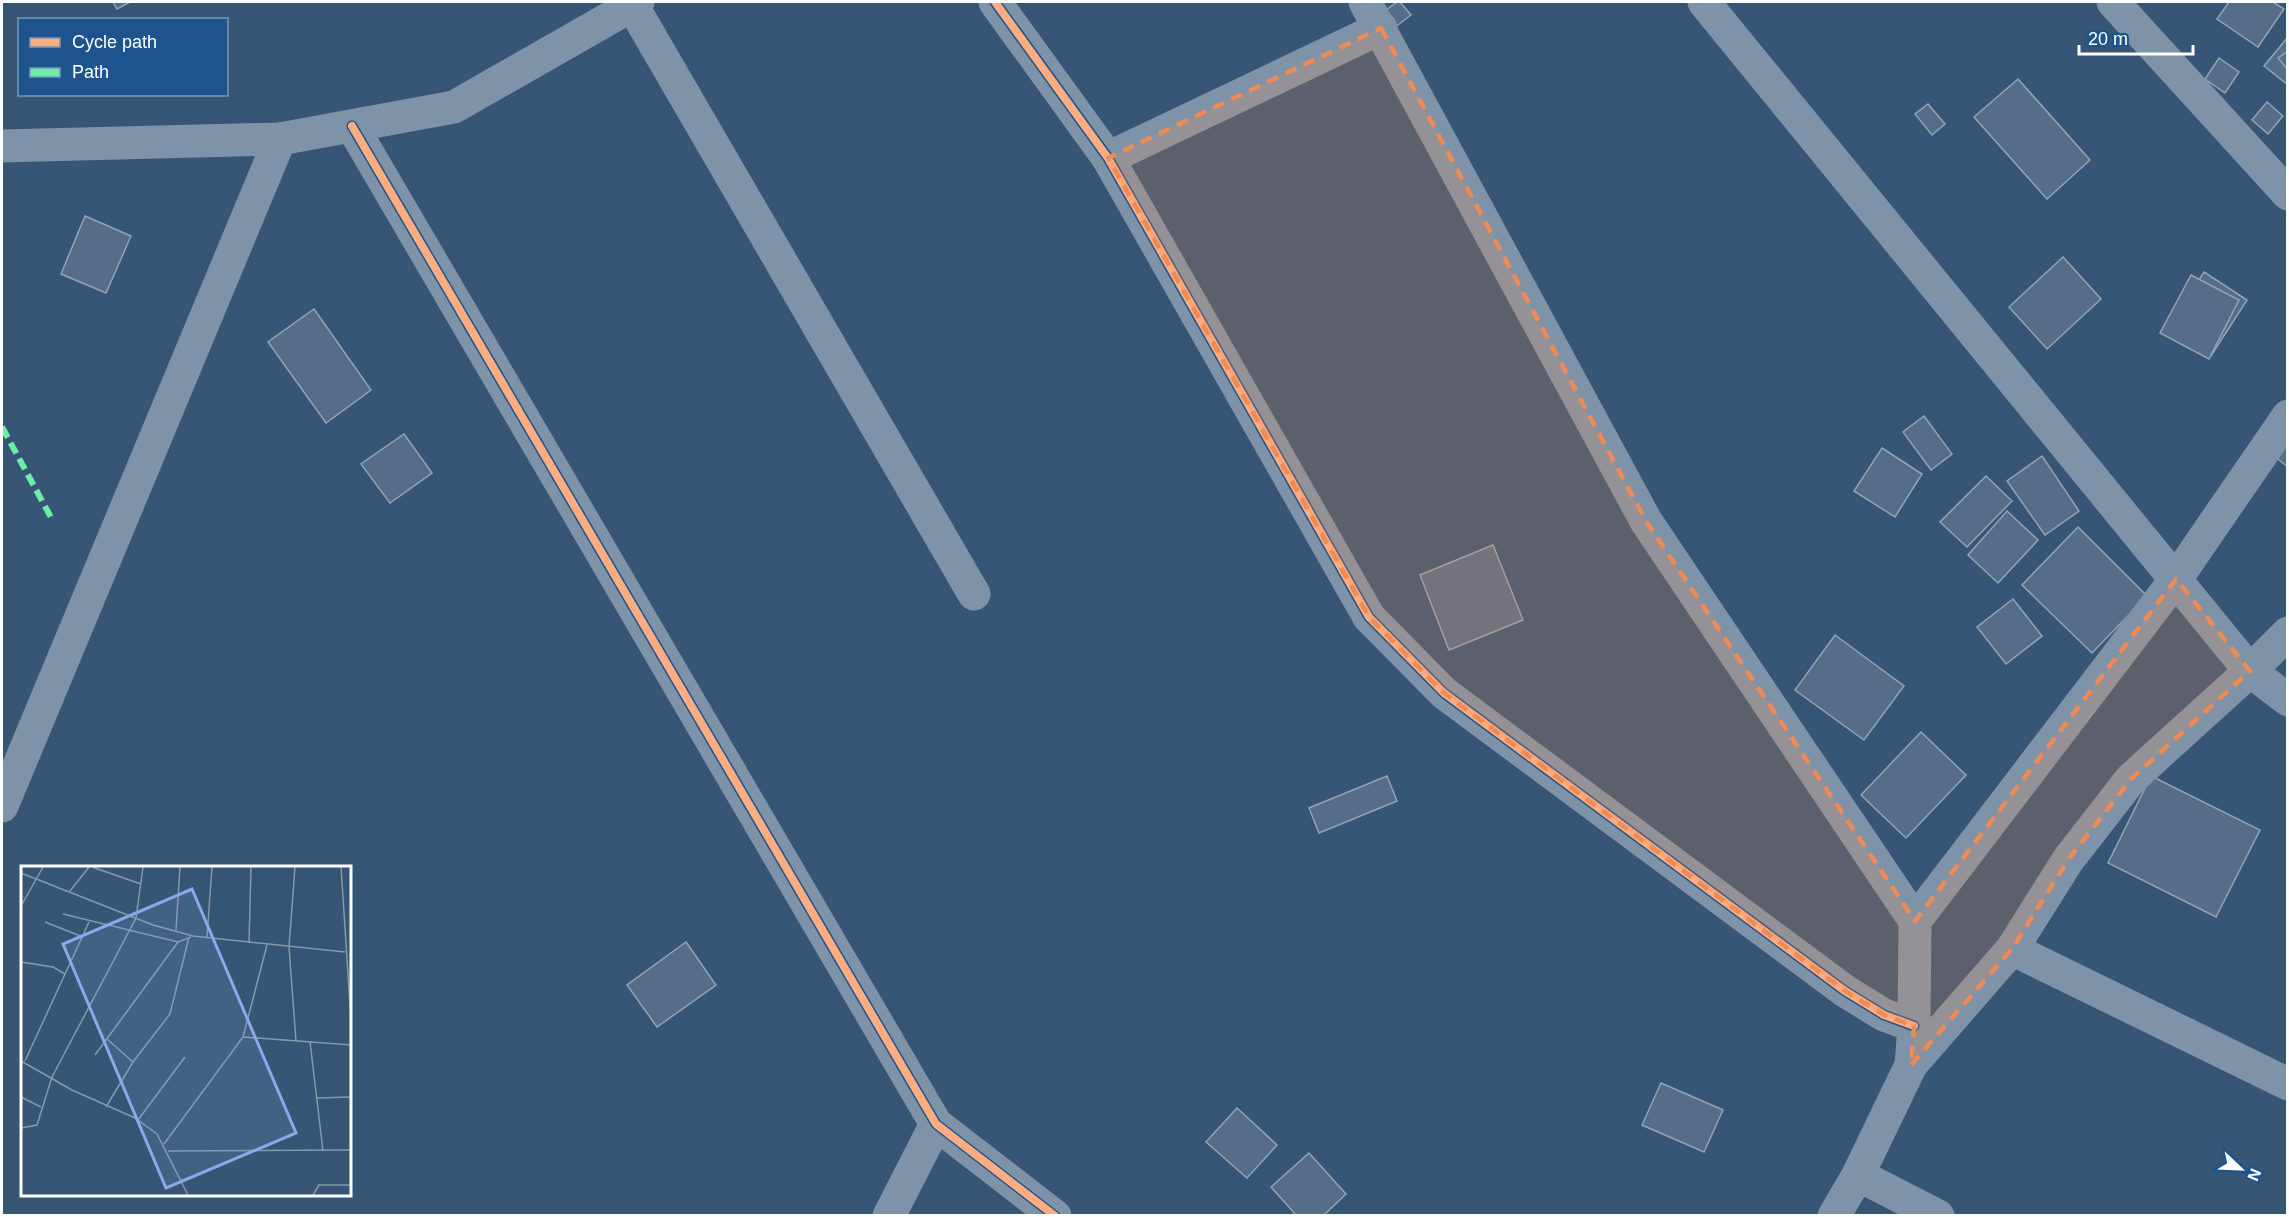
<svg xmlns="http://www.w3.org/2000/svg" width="2289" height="1217" font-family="Helvetica,sans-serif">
<rect width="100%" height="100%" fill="#375574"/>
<g fill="#556d86" stroke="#93a4b6" stroke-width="1.5">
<polygon points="113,2 130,2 117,9"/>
<polygon points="1397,2 1400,2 1411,15 1394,28 1382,13"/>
<polygon points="2229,2 2273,2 2284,9 2258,47 2217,19"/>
<polygon points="2288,37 2288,85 2264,66"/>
<polygon points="2288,51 2288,70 2278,58"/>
<polygon points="2219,58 2239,72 2225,93 2205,79"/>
<polygon points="2018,79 2090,160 2047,199 1974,117"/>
<polygon points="2267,102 2283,116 2268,134 2252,120"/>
<polygon points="1928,104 1945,124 1932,135 1915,114"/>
<polygon points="85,216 131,236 106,293 61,274"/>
<polygon points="2063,257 2101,299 2047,349 2009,307"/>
<polygon points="2204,272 2247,300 2211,356 2168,329"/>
<polygon points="2191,275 2239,300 2209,359 2160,333"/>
<polygon points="314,309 371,390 326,423 268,342"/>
<polygon points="1924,416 1952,454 1931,470 1903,432"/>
<polygon points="404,434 432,473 390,503 361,464"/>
<polygon points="2288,441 2288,467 2274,456"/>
<polygon points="1882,448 1922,474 1895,517 1854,491"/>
<polygon points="2042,456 2079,511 2045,535 2007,481"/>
<polygon points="1986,476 2012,501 1967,547 1940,522"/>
<polygon points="2007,511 2038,540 1998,583 1968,555"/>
<polygon points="2078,527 2147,596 2092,653 2022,585"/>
<polygon points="1493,545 1523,620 1449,650 1420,575"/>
<polygon points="2013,599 2042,636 2006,664 1977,627"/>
<polygon points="1835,635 1904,686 1864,740 1795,690"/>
<polygon points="1921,732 1966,775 1906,838 1861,795"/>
<polygon points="1387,776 1397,801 1319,833 1309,808"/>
<polygon points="2151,776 2260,830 2216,917 2108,863"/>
<polygon points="686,942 716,985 657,1027 627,985"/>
<polygon points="1661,1083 1723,1110 1704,1152 1642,1125"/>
<polygon points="1237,1108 1277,1145 1247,1178 1206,1142"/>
<polygon points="1309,1153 1346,1194 1323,1216 1297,1216 1271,1187"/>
</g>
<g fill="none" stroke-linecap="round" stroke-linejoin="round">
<g stroke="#7e93a8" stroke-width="33">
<polyline points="995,2 1108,158 1369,617 1444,693 1845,991 1884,1015 1914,1026"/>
<polyline points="1365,2 1646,521 1915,921"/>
<polyline points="1704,2 2250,671 2288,700"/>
<polyline points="2113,2 2288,194"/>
<polyline points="632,5 974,594"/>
<polyline points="352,126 936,1124 1055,1216"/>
<polyline points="2,146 280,139 454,107 638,2"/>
<polyline points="1108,158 1381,28"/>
<polyline points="2,806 280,139"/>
<polyline points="2012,949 2288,1084"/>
<polyline points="1911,1065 1914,1026 1915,921 2176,579 2288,416"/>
<polyline points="1858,1175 1938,1216"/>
<polyline points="889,1216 936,1124"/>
<polyline points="1834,1216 1858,1175 1911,1065 2012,949 2068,860 2131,779 2250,671 2288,633"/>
</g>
<polyline stroke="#6deda7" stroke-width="6" stroke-dasharray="12 6" stroke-linecap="butt" points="2,427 53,521"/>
<g stroke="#1e548d" stroke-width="11">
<g id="cycleway">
<polyline points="995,2 1108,158 1369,617 1444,693 1845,991 1884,1015 1914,1026"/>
<polyline points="352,126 936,1124 1055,1216"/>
</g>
</g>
<use href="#cycleway" stroke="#ffac80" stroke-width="8"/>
</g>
<path fill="#ef8b55" fill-opacity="0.2" stroke="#ef8b55" stroke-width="4.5" stroke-dasharray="12 8" stroke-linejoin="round" d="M1381,28L1646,521L1915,921L2176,579L2250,671L2131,779L2068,860L2012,949L1911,1065L1914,1026L1884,1015L1845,991L1444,693L1369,617L1108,158Z"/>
<g transform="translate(21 866)">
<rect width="330" height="330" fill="#375574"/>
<path fill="none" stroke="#8799ac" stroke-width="1.5" d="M71,1L120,18M274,1L268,81L275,175M320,1L330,154M0,7L132,59L172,70L324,86M49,25L68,1M0,40L22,1M42,48L157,76L170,71M24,56L62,71M155,64L159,1M186,71L191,1M228,77L230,1M0,96L32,101L44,108M222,171L330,179M86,173L112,196M289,176L302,285M74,189L157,76M0,195L51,224L114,252L136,268L167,329M4,195L68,56M0,231L20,241M295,232L330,231M85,241L112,196L149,148L168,71M117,254L164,191M0,262L16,259L31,211L115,52L122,1M143,278L222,171L246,79M147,285L330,284M292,329L298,319H330"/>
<path fill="#8ea6ec" fill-opacity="0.15" stroke="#8ea6ec" stroke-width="3" d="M171,23L275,267L145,322L42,78Z"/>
<rect width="330" height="330" fill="none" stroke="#fff" stroke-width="3"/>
</g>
<rect width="2289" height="1217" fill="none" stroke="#ffffff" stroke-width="6"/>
<rect x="18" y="18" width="210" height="78" fill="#1e548d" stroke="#7898bb" stroke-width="1.5"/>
<rect x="30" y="38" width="30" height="9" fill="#ffac80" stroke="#7898bb" stroke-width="1.5"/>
<text x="72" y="48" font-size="18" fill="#ffffff">Cycle path</text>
<rect x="30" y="68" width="30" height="9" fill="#6deda7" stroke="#7898bb" stroke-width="1.5"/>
<text x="72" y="78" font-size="18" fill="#ffffff">Path</text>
<g transform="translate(2241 1169) rotate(113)" stroke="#1e548d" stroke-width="4.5" paint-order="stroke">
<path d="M0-4.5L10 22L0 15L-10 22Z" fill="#ffffff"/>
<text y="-9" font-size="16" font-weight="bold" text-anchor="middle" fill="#ffffff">N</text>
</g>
<path d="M2079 45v9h114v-9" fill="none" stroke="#ffffff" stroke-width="3"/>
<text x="2088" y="45" font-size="18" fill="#ffffff" stroke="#1e548d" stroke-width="4.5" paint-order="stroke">20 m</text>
</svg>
